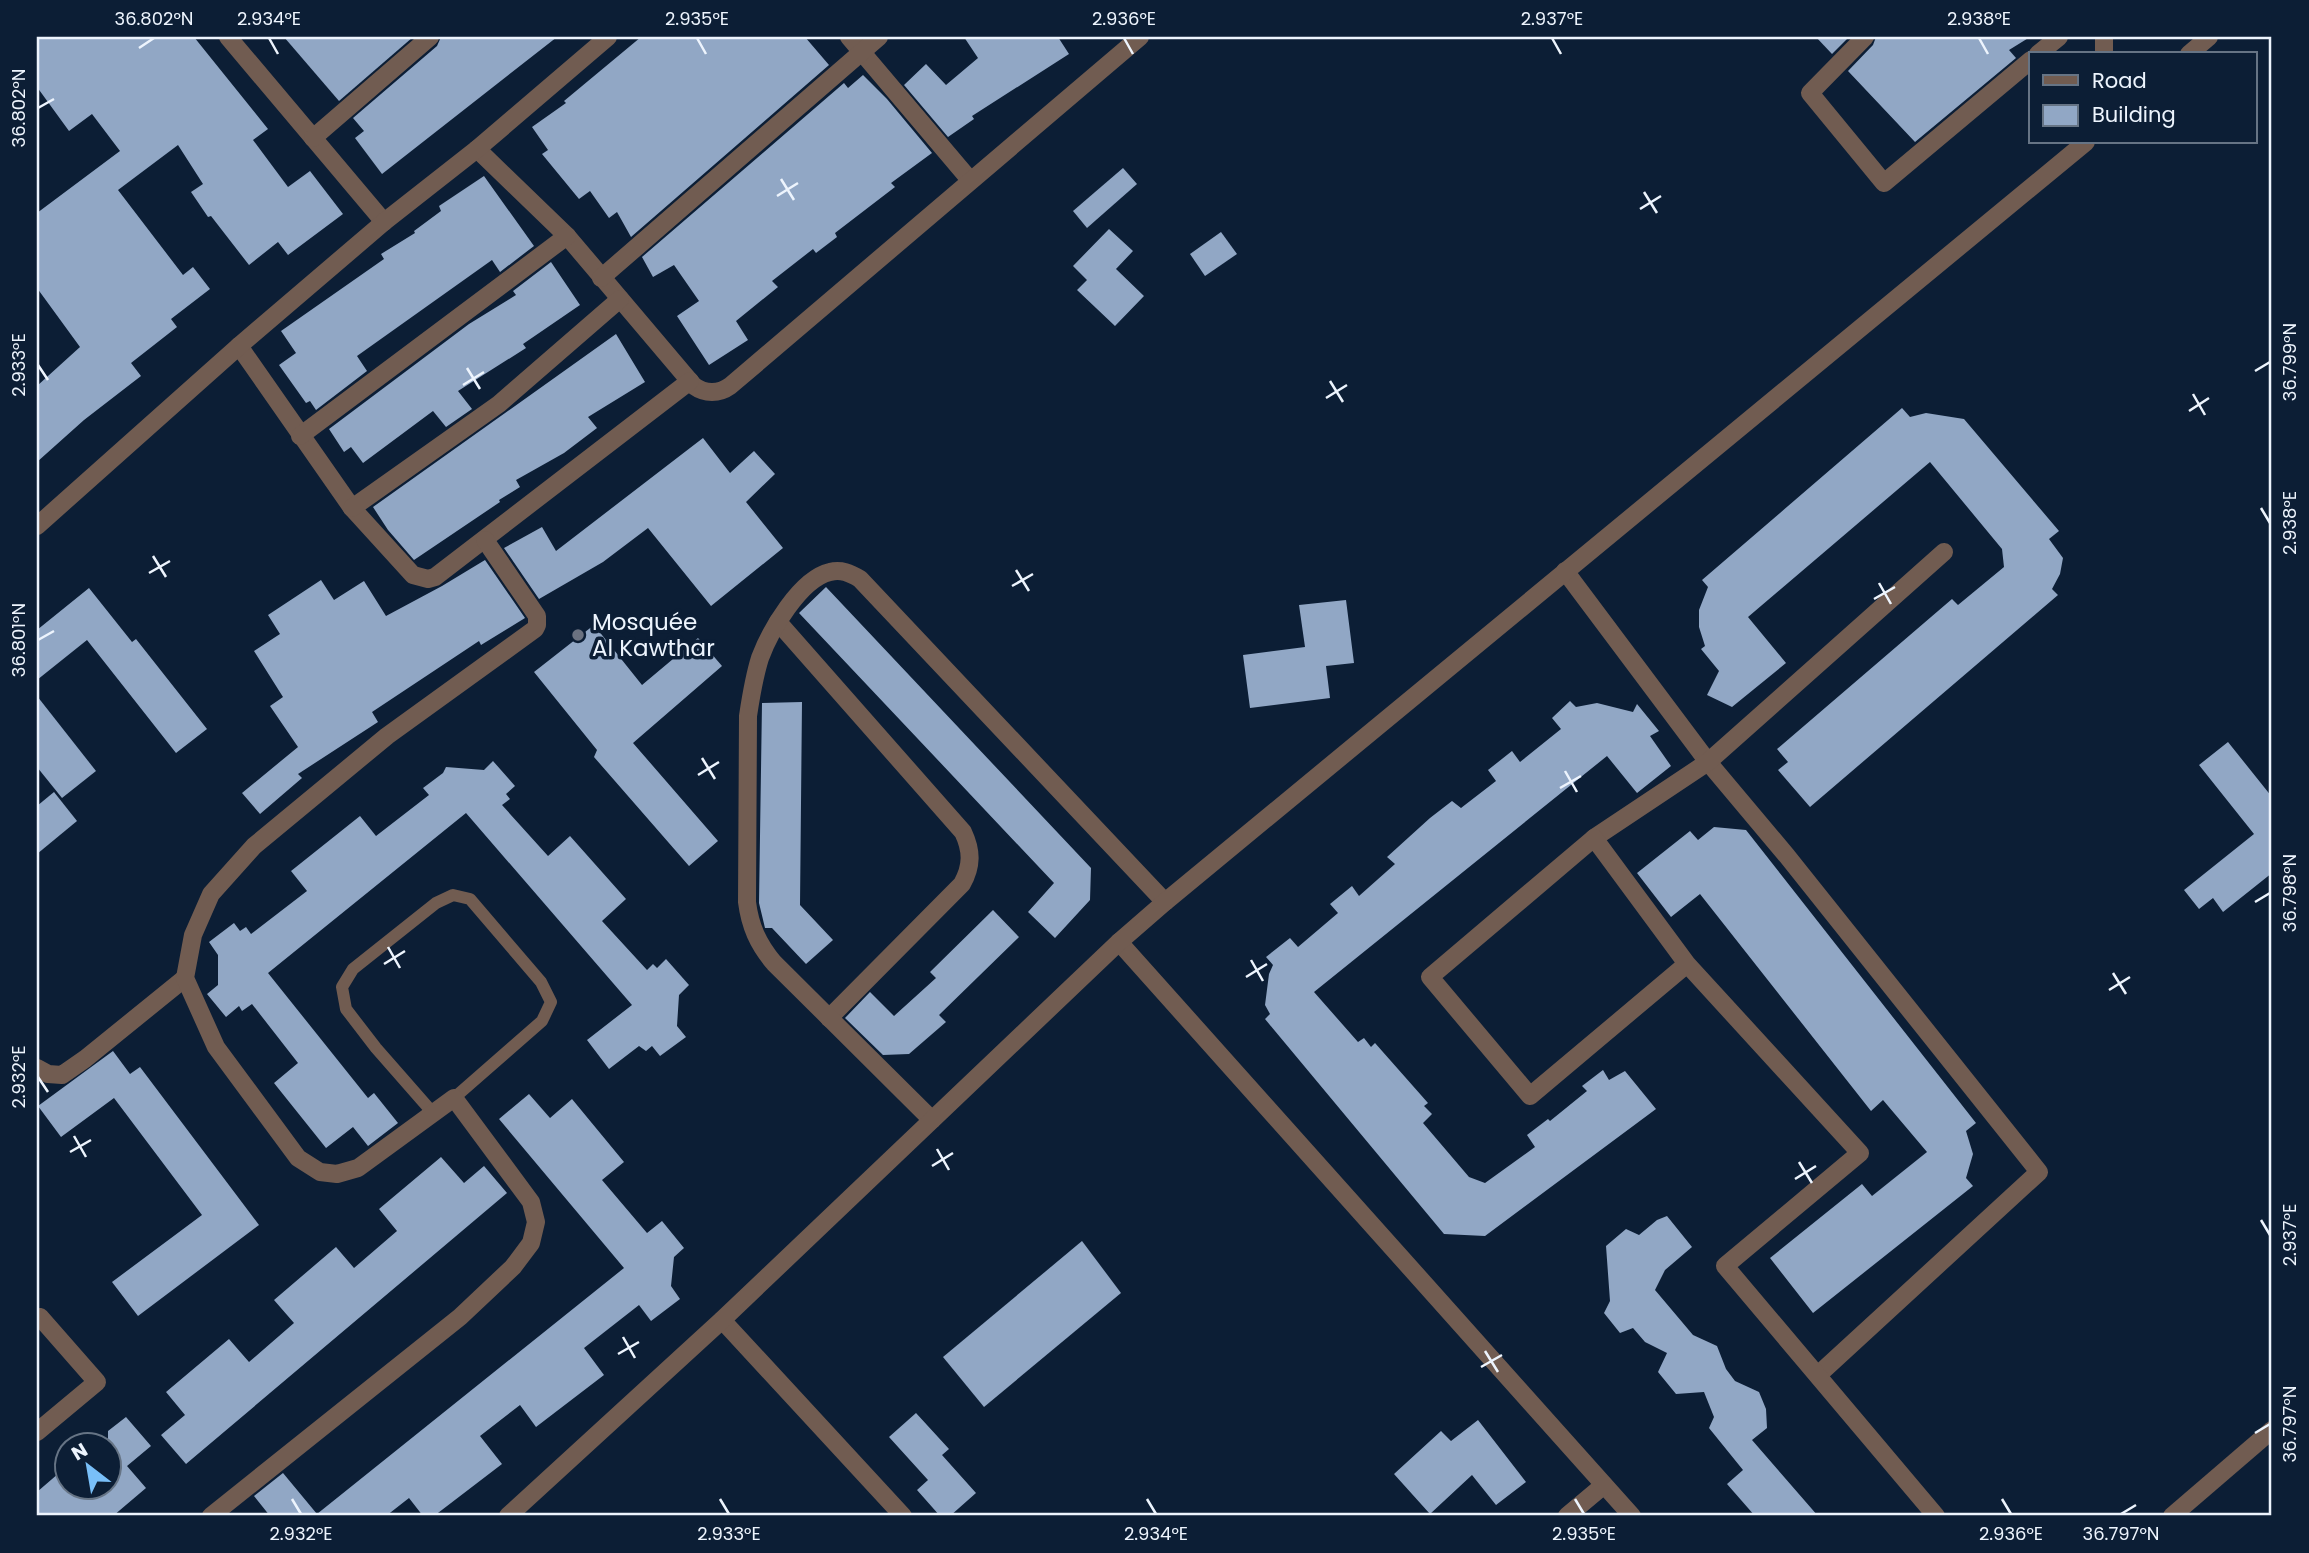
<svg xmlns="http://www.w3.org/2000/svg" width="2309" height="1553" font-family="Poppins,sans-serif">
<rect width="100%" height="100%" fill="#0c1e35"/>
<g fill="#91a7c5">
<polygon points="37,37 194,37 268,129 253,140 288,187 310,171 343,214 288,255 278,242 249,265 211,216 208,217 191,192 203,184 178,145 118,190 183,275 193,267 210,289 171,319 177,327 131,363 141,376 84,420 37,462 37,386 80,347 37,288 37,213 120,151 92,114 69,131 37,87"/>
<polygon points="284,37 413,37 339,101"/>
<polygon points="441,37 557,37 382,174 355,138 364,131 353,118 437,46"/>
<polygon points="641,37 805,37 829,65 631,237 617,212 609,218 590,191 579,199 542,154 548,150 532,127 566,103 564,101"/>
<polygon points="964,37 1058,37 1069,54 972,116 974,119 948,137 904,85 926,64 946,85 978,58"/>
<polygon points="1816,37 1849,37 1832,54"/>
<polygon points="1876,37 2030,37 2009,50 2016,58 1915,142 1848,71 1873,45"/>
<polygon points="863,75 887,99 932,153 891,183 895,187 835,233 837,237 816,253 813,249 772,281 778,287 736,321 748,340 709,365 677,316 699,301 674,265 653,277 642,257 844,83 848,88"/>
<polygon points="1123,168 1137,184 1087,228 1073,211"/>
<polygon points="484,176 534,246 500,272 492,260 357,356 367,371 316,410 310,401 306,403 279,365 296,353 281,331 384,259 381,254 415,233 414,231 441,211 439,206"/>
<polygon points="1109,229 1133,251 1116,269 1144,296 1115,326 1077,290 1087,280 1073,266"/>
<polygon points="1221,232 1237,254 1205,276 1190,254"/>
<polygon points="551,262 580,305 523,344 526,348 458,391 472,409 446,427 433,411 363,463 351,447 344,452 329,429 469,324 516,295 513,291"/>
<polygon points="616,334 645,382 588,417 597,428 564,453 516,480 520,487 499,500 500,502 414,560 388,530 373,507"/>
<polygon points="1902,408 1910,417 1926,413 1964,419 2059,531 2049,539 2063,558 2060,574 2052,589 2058,595 1810,807 1778,770 1788,762 1777,749 1952,599 1958,605 2004,567 2002,549 1930,462 1748,617 1786,663 1732,707 1707,695 1719,671 1701,649 1705,646 1699,627 1699,610 1708,587 1702,580"/>
<polygon points="703,438 730,473 754,451 775,474 746,502 783,548 711,606 648,528 603,562 539,599 504,548 542,527 556,551"/>
<polygon points="485,560 525,618 481,645 479,641 372,712 378,722 298,774 302,778 260,814 242,793 298,747 270,706 283,697 254,651 280,634 268,615 321,580 334,600 364,581 386,616 442,586"/>
<polygon points="826,587 1091,868 1090,900 1055,938 1028,912 1054,883 799,613"/>
<polygon points="89,588 132,642 136,639 207,729 176,753 87,640 37,680 37,630"/>
<polygon points="1346,600 1354,663 1326,666 1330,698 1250,708 1243,655 1305,647 1299,605"/>
<polygon points="594,625 642,685 698,638 722,666 633,743 718,841 689,866 594,757 597,750 534,672"/>
<polygon points="37,696 96,771 62,798 37,767"/>
<polygon points="1570,701 1576,707 1597,703 1633,712 1637,704 1659,731 1650,736 1671,766 1637,793 1607,756 1314,992 1358,1042 1364,1038 1371,1047 1375,1043 1428,1103 1424,1106 1432,1114 1423,1123 1469,1177 1485,1183 1535,1147 1527,1135 1548,1119 1550,1121 1587,1091 1582,1086 1603,1070 1609,1080 1625,1071 1656,1109 1485,1236 1444,1234 1265,1019 1270,1014 1265,1005 1269,974 1273,965 1266,957 1290,938 1298,947 1338,913 1330,904 1352,886 1359,896 1395,864 1387,857 1430,818 1452,801 1461,808 1496,781 1488,770 1512,751 1520,762 1561,729 1552,718"/>
<polygon points="802,702 800,905 833,940 806,964 772,928 765,928 759,903 762,703"/>
<polygon points="2228,742 2272,797 2272,873 2223,912 2213,898 2199,909 2184,890 2254,834 2199,765"/>
<polygon points="493,761 515,786 506,794 510,799 502,805 548,856 570,836 626,899 602,921 647,970 653,964 657,968 666,959 689,985 679,995 677,1026 686,1037 660,1056 652,1046 646,1051 639,1046 609,1069 587,1040 632,1005 466,813 268,973 368,1098 374,1093 398,1123 368,1146 353,1127 326,1148 274,1083 298,1063 252,1004 242,1011 239,1006 226,1017 207,994 218,985 218,955 209,942 234,923 240,931 246,927 251,934 307,891 291,871 360,816 376,836 429,795 423,788 443,773 446,767 484,770"/>
<polygon points="54,792 77,821 37,854 37,806"/>
<polygon points="1714,827 1746,830 1976,1123 1966,1131 1973,1154 1966,1178 1973,1186 1813,1313 1770,1258 1862,1184 1872,1196 1927,1152 1883,1100 1871,1111 1700,894 1671,917 1637,873 1690,831 1698,840"/>
<polygon points="993,910 1019,937 939,1015 946,1022 909,1054 883,1055 845,1018 870,992 894,1016 936,978 930,972"/>
<polygon points="113,1051 130,1074 140,1067 259,1225 138,1316 112,1282 202,1215 114,1098 61,1137 38,1106"/>
<polygon points="529,1094 550,1118 572,1099 624,1162 602,1180 647,1233 662,1221 684,1248 674,1257 671,1286 680,1299 651,1321 639,1305 584,1348 604,1375 536,1427 520,1405 480,1436 502,1464 434,1516 423,1516 409,1498 386,1516 270,1516 254,1496 283,1473 317,1514 624,1268 499,1119"/>
<polygon points="441,1157 464,1183 484,1166 507,1193 186,1464 161,1435 185,1415 166,1392 229,1339 249,1362 294,1323 274,1300 336,1247 354,1268 397,1231 379,1209"/>
<polygon points="1667,1216 1692,1247 1665,1270 1655,1290 1693,1335 1717,1346 1726,1369 1735,1381 1759,1392 1766,1409 1767,1428 1752,1440 1818,1516 1755,1516 1727,1484 1743,1470 1709,1428 1714,1417 1704,1392 1676,1394 1658,1372 1667,1353 1645,1342 1633,1328 1620,1333 1604,1313 1610,1301 1606,1246 1626,1229 1639,1235 1657,1220"/>
<polygon points="1082,1241 1121,1293 984,1407 943,1357"/>
<polygon points="916,1413 949,1449 942,1455 976,1493 950,1516 940,1516 917,1490 928,1480 889,1437"/>
<polygon points="126,1417 151,1446 127,1466 146,1488 113,1516 37,1516 37,1492 66,1467 66,1487 108,1487 108,1431"/>
<polygon points="1478,1420 1526,1482 1496,1505 1472,1475 1430,1514 1394,1474 1441,1431 1451,1441"/>
</g>
<g fill="none" stroke-linecap="round" stroke-linejoin="round">
<polyline stroke="#715c51" stroke-width="12" points="433,1113 376,1048 346,1009 342,987 353,969 436,903 453,895 470,899 541,982 551,1002 542,1021 454,1098"/>
<g stroke="#715c51" stroke-width="18">
<polyline points="228,37 384,222"/>
<polyline points="849,37 970,180"/>
<polyline points="1865,37 1810,93 1884,183 2031,60"/>
<polyline points="2104,37 2104,54"/>
<polyline points="2038,54 2059,37"/>
<polyline points="2189,54 2209,37"/>
<polyline points="313,138 430,37"/>
<path d="M477,149L567,236L694,386C705,394 719,394 730,386L1140,37"/>
<polyline points="601,278 879,37"/>
<polyline points="239,346 352,508 413,575 428,579 435,577 690,381"/>
<polyline points="300,436 567,236"/>
<polyline points="352,508 499,404 620,299"/>
<polyline points="1565,571 1708,762 1787,856 2039,1172 1818,1375"/>
<path d="M778,622L963,832C972,851 972,866 962,884L829,1018"/>
<polyline points="1594,838 1708,762 1944,552"/>
<polyline points="1119,942 1632,1516"/>
<polyline points="1687,964 1530,1096 1430,977 1594,838 1687,964 1860,1153 1725,1266 1936,1516"/>
<polyline points="37,1068 48,1074 62,1075 85,1059 185,978"/>
<path d="M932,1120L774,963C758,944 750,926 747,902L748,716C751,696 754,677 760,658C770,631 800,579 830,572C841,569 850,573 860,579L1165,902"/>
<polyline points="37,1319 40,1317 97,1382 37,1432"/>
<polyline points="722,1320 903,1516"/>
<polyline points="211,1516 460,1317 513,1267 531,1243 536,1222 531,1202 454,1098 358,1168 337,1174 320,1172 298,1158 216,1047 185,978 193,935 211,894 254,846 387,736 535,629 537,625 537,616 485,540"/>
<polyline points="508,1516 722,1320 1119,942 1165,902 2086,142"/>
<polyline points="1567,1516 1604,1485"/>
<polyline points="2172,1516 2272,1430"/>
</g>
<polyline stroke="#715c51" stroke-width="18" points="37,526 239,346 384,222 477,149 608,37"/>
</g>
<path fill="none" stroke="#edf4fd" stroke-width="2.5" d="M269,38L278,54M697,38L706,54M1124,38L1133,54M1552,38L1561,54M1979,38L1988,54M139,48L154,38M38,108L54,99M781,179L794,200M1644,192L1657,213M777,196L798,183M1640,209L1661,196M38,365L48,380M467,368L480,389M2255,371L2270,362M1330,381L1343,402M463,385L484,372M2193,394L2205,415M1326,398L1347,385M2189,411L2209,398M2261,508L2270,523M153,556L166,577M1016,570L1029,591M149,573L170,561M1879,583L1891,604M1012,586L1033,574M1874,599L1895,587M38,640L54,631M702,758L715,779M1565,771L1577,792M698,775L719,762M1560,788L1581,776M2255,902L2270,893M388,947L400,968M1251,960L1263,981M384,964L405,951M2113,973L2126,994M1246,977L1267,964M2109,990L2130,977M38,1077L48,1092M74,1136L86,1157M937,1149L949,1170M70,1152L91,1140M1799,1162L1812,1183M932,1166L953,1153M1795,1179L1816,1166M2261,1220L2270,1235M623,1337L635,1358M1485,1351L1498,1372M618,1354L639,1342M1481,1367L1502,1355M2255,1433L2270,1424M292,1499L301,1514M720,1499L729,1514M1147,1499L1156,1514M1575,1499L1584,1514M2002,1499L2011,1514M2121,1514L2136,1505"/>
<circle fill="#6b7280" stroke="#0c1e35" stroke-width="2.5" cx="578" cy="635" r="7"/>
<g text-anchor="middle" dominant-baseline="central" stroke-width="7" stroke-linejoin="round" paint-order="stroke">
<g font-size="23" fill="#edf4fd" stroke="#0c1e35" text-anchor="start">
<text x="592" y="622">Mosquée<tspan x="592" dy="26">Al Kawthar</tspan></text>
</g>
</g>
<rect width="2309" height="1553" fill="none" stroke="#0c1e35" stroke-width="77"/>
<rect x="2029" y="52" width="228" height="91" fill="#0c1e35" stroke="#667485" stroke-width="2"/>
<rect x="2043" y="75" width="35" height="10" fill="#715c51" stroke="#667485" stroke-width="2"/>
<text x="2092" y="88" font-size="21" fill="#edf4fd">Road</text>
<rect x="2043" y="105" width="35" height="21" fill="#91a7c5" stroke="#667485" stroke-width="2"/>
<text x="2092" y="122" font-size="21" fill="#edf4fd">Building</text>
<g transform="translate(88 1466) rotate(329)"><circle r="33" fill="#0c1e35" stroke="#667485" stroke-width="2"/>
<path d="M0-5L12 26L0 18L-12 26Z" fill="#79bff8"/>
<text y="-10" font-size="19" font-weight="bold" text-anchor="middle" fill="#edf4fd">N</text>
</g>
<rect x="38" y="38" width="2232" height="1476" fill="none" stroke="#edf4fd" stroke-width="2.5"/>
<g font-size="18" text-anchor="middle" fill="#edf4fd">
<text x="154" y="25">36.802°N</text>
<text x="269" y="25">2.934°E</text>
<text x="697" y="25">2.935°E</text>
<text x="1124" y="25">2.936°E</text>
<text x="1552" y="25">2.937°E</text>
<text x="1979" y="25">2.938°E</text>
<text transform="translate(19 108) rotate(-90)" y="6">36.802°N</text>
<text transform="translate(2290 362) rotate(-90)" y="6">36.799°N</text>
<text transform="translate(19 365) rotate(-90)" y="6">2.933°E</text>
<text transform="translate(2290 523) rotate(-90)" y="6">2.938°E</text>
<text transform="translate(19 640) rotate(-90)" y="6">36.801°N</text>
<text transform="translate(2290 893) rotate(-90)" y="6">36.798°N</text>
<text transform="translate(19 1077) rotate(-90)" y="6">2.932°E</text>
<text transform="translate(2290 1235) rotate(-90)" y="6">2.937°E</text>
<text transform="translate(2290 1424) rotate(-90)" y="6">36.797°N</text>
<text x="301" y="1540">2.932°E</text>
<text x="729" y="1540">2.933°E</text>
<text x="1156" y="1540">2.934°E</text>
<text x="1584" y="1540">2.935°E</text>
<text x="2011" y="1540">2.936°E</text>
<text x="2121" y="1540">36.797°N</text>
</g>
</svg>
